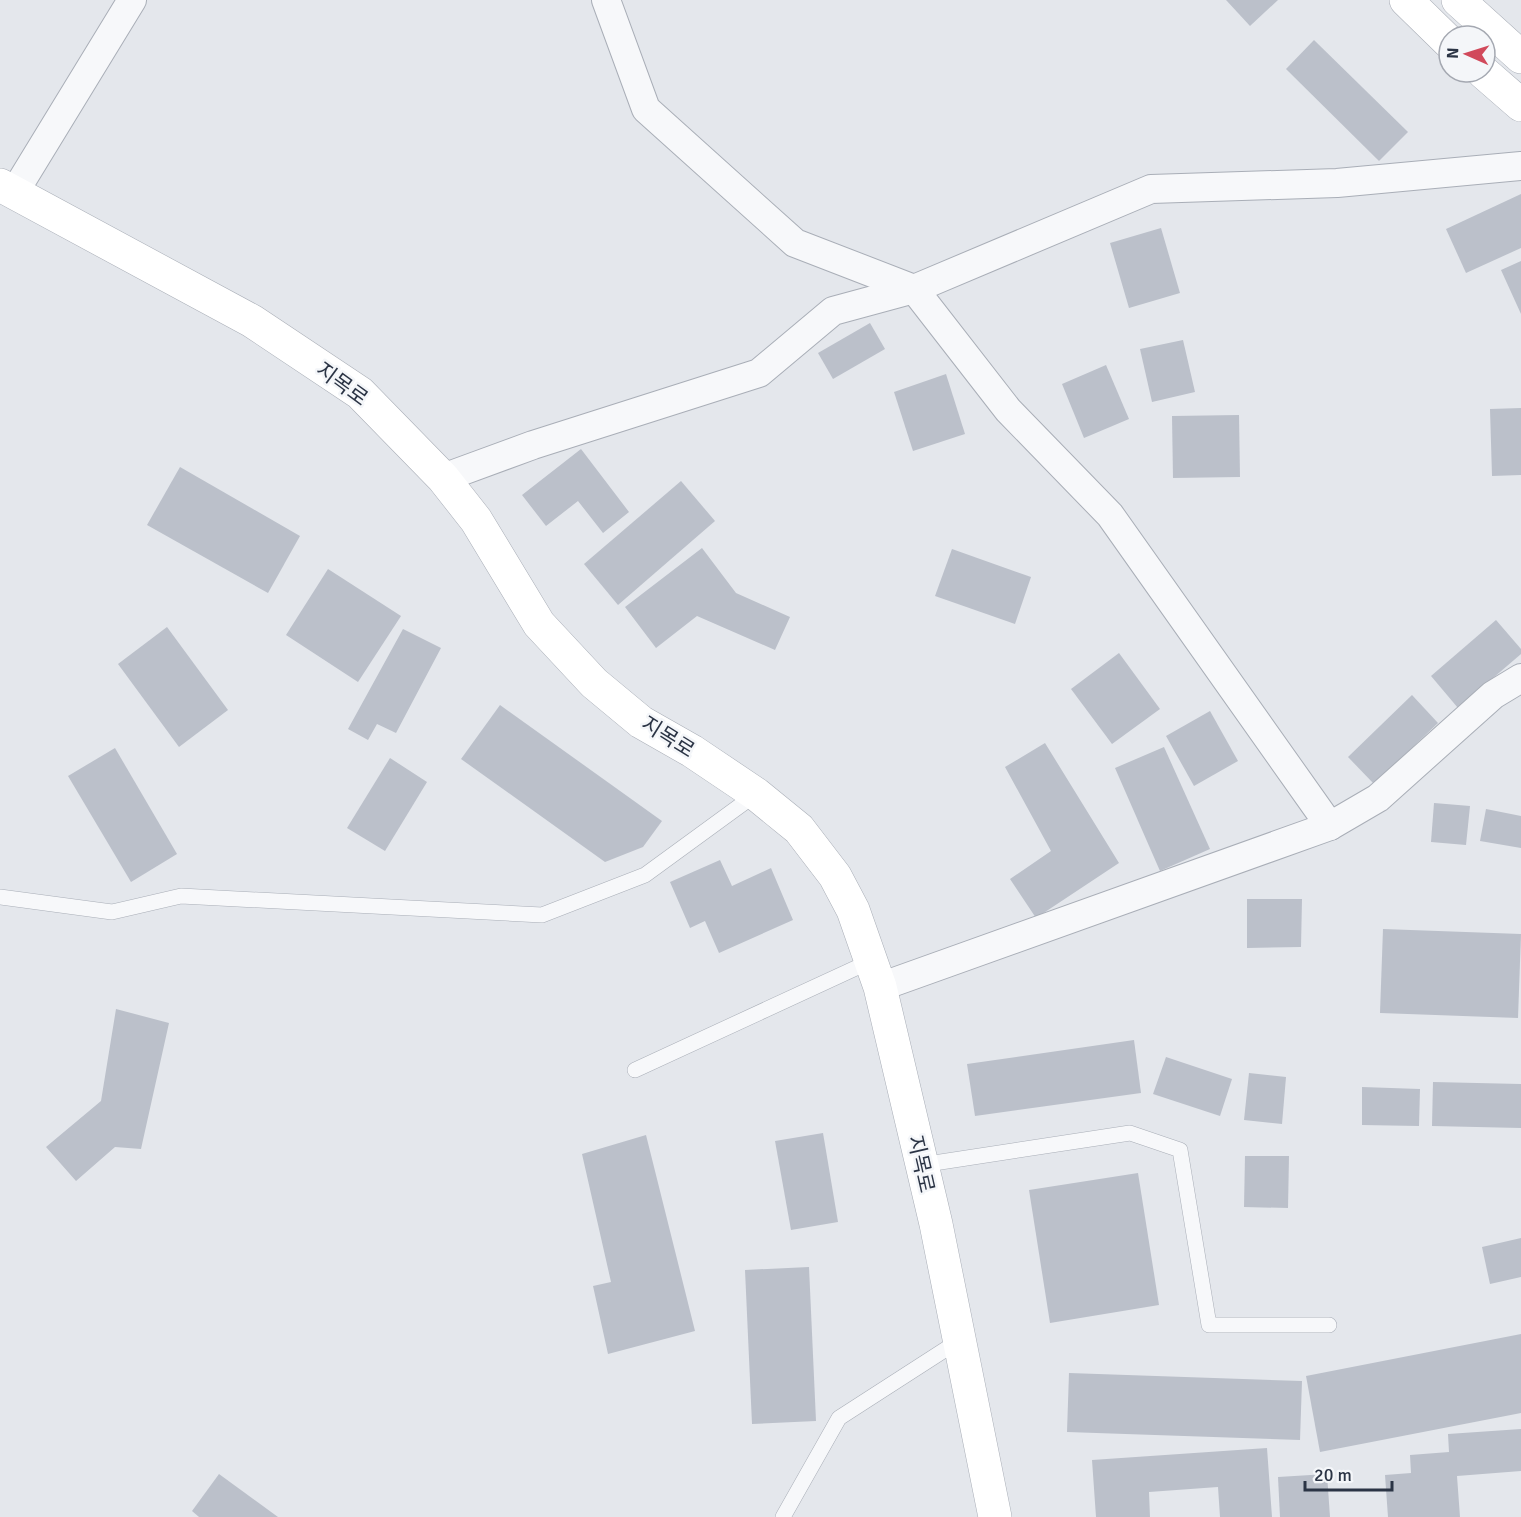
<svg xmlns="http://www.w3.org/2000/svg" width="1521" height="1517" font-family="Signika,'Noto Sans KR',sans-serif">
<rect width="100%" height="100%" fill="#e4e7ec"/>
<g fill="#bbc0ca">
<polygon points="1226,0 1278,0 1250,26"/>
<polygon points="1314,40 1408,132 1379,161 1286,69"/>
<polygon points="1521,194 1521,248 1466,273 1446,229"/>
<polygon points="1161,228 1180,293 1129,308 1110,243"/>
<polygon points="1521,261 1521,314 1501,270"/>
<polygon points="870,323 885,349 833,379 818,353"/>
<polygon points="1183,340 1195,392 1152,402 1140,349"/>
<polygon points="1106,365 1129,419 1084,438 1062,384"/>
<polygon points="946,374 965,434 913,451 894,392"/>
<polygon points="1521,408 1521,475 1492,476 1490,409"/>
<polygon points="1239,415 1240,477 1173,478 1172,416"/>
<polygon points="581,449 629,512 603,533 578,501 546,526 522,495"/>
<polygon points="180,467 300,536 268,593 147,525"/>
<polygon points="681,481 715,521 618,605 584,564"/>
<polygon points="702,548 736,593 790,617 775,650 697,616 656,648 625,607"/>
<polygon points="952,549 1031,577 1015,624 935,596"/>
<polygon points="328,569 401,616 358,682 286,635"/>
<polygon points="1496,620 1521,649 1521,654 1458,708 1431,676"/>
<polygon points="167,627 228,710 179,747 118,664"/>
<polygon points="403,629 441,648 396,733 377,724 368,740 348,729"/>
<polygon points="1119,653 1160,709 1112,744 1071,689"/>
<polygon points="1412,695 1438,723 1374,784 1348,757"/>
<polygon points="500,705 662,821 643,847 605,862 461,759"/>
<polygon points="1210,711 1238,761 1194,786 1166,736"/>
<polygon points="1045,743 1119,863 1036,918 1010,879 1051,851 1005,767"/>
<polygon points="1164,747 1210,849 1160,871 1115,768"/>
<polygon points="115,748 177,854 131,882 68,776"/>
<polygon points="390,758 427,782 385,851 347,828"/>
<polygon points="1434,803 1470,806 1466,845 1431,842"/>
<polygon points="1486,809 1521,816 1521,848 1480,841"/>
<polygon points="720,860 732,886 771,868 793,920 719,953 705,921 690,928 670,882"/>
<polygon points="1247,899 1302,899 1301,947 1247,948"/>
<polygon points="1383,929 1521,934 1518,1018 1380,1013"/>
<polygon points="116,1009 169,1023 141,1149 115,1147 76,1181 46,1147 101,1101"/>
<polygon points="1134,1040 1141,1093 975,1116 967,1064"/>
<polygon points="1166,1057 1232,1079 1220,1116 1153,1094"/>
<polygon points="1249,1073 1286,1077 1282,1124 1244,1120"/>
<polygon points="1433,1082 1521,1084 1521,1128 1432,1126"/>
<polygon points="1362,1087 1420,1089 1419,1126 1362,1125"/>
<polygon points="823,1133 838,1222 791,1230 775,1141"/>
<polygon points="646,1135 695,1331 608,1354 593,1286 611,1282 582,1154"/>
<polygon points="1245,1156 1289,1156 1288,1208 1244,1207"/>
<polygon points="1138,1173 1159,1305 1050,1323 1029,1190"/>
<polygon points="1521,1238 1521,1277 1490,1284 1482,1247"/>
<polygon points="809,1267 816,1421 752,1424 745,1270"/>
<polygon points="1521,1334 1521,1413 1320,1452 1306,1376"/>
<polygon points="1069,1373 1302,1381 1300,1440 1067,1432"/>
<polygon points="1521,1429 1521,1471 1457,1476 1460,1517 1388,1517 1385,1475 1411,1473 1410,1455 1449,1452 1448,1434"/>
<polygon points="1267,1448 1272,1517 1220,1517 1218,1487 1149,1492 1150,1517 1096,1517 1092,1460"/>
<polygon points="219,1474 278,1517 199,1517 192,1511"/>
<polygon points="1327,1474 1330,1517 1280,1517 1278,1477"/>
</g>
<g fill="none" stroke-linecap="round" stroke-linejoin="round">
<g stroke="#a9aeb7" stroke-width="16">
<g id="lane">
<polyline points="0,897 112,912 181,896 542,915 645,875 756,794"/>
<polyline points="635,1070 871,961"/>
<polyline points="921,1165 1130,1133 1180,1150 1209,1325 1329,1325"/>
<polyline points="783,1517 839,1418 960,1340"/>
</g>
</g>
<g stroke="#a9aeb7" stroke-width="30">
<g id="street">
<polyline points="606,0 646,109 795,243 914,289 1008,410 1110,515 1330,826"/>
<polyline points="14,193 132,0"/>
<polyline points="443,478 533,445 759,373 833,311 914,289 1151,189 1337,183 1521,166"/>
<polyline points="880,987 1330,826 1378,798 1493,695 1521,678"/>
</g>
</g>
<g stroke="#a9aeb7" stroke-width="34">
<g id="secondary">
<polyline points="1406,0 1449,42"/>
<polyline points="1458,0 1521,57"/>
<polyline points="1483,72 1521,105"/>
<polyline points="0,185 252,321 360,393 443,478 476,520 539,624 594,683 641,722 692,751 756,794 799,829 835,876 853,910 880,987 936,1224 995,1517"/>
</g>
</g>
<use href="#lane" stroke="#f7f8fa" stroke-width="15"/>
<use href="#street" stroke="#f7f8fa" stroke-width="28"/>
<use href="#secondary" stroke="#fff" stroke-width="33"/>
</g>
<g text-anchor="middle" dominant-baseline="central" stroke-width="5" stroke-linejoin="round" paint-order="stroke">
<g font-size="21" fill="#2b3445" stroke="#f4f6f9">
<text transform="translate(342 384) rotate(36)">지목로</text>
<text transform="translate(668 737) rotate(32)">지목로</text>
<text transform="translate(921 1164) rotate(77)">지목로</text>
</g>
</g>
<g transform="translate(1467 54) rotate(273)"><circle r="28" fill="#f4f6f9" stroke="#a4a8b1" stroke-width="1.5"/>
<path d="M0-4.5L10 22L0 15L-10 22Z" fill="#d1495b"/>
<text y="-9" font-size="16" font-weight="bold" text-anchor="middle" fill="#2b3445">N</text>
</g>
<path d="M1305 1481v9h87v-9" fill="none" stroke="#2b3445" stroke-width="3"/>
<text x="1314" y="1481" font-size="18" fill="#2b3445" stroke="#f4f6f9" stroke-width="4.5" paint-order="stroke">20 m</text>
</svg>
